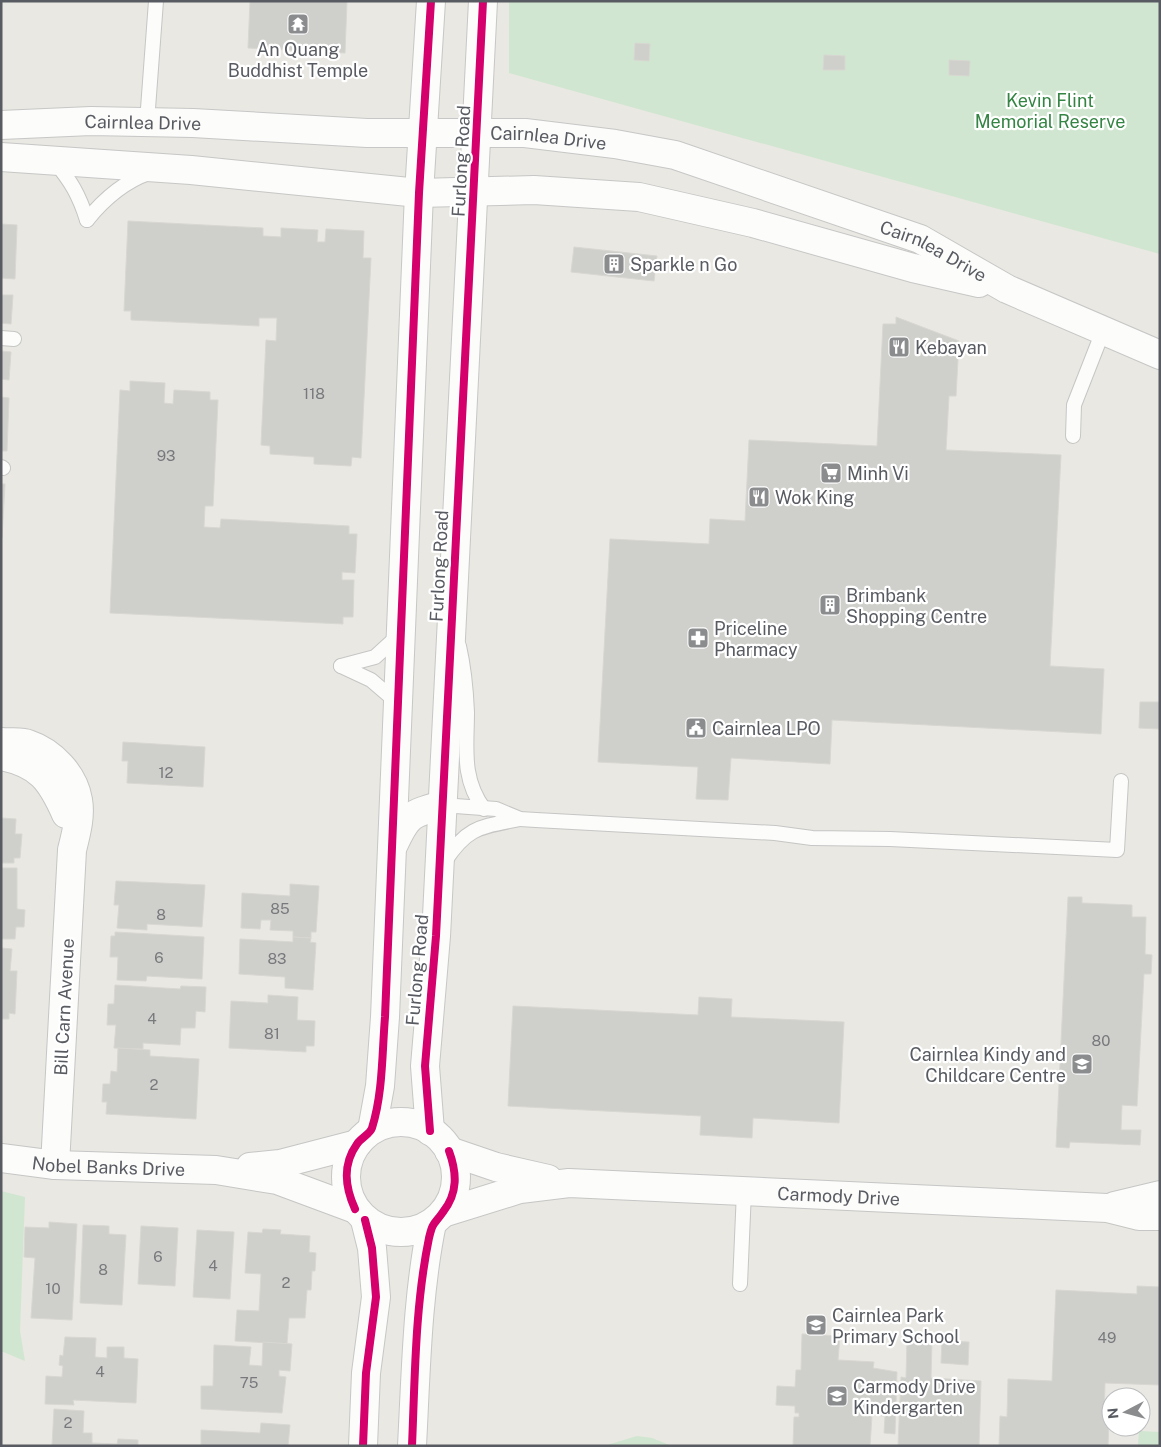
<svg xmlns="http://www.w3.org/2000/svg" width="1161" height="1447" font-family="'Public Sans',sans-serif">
<rect width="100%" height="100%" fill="#e9e8e2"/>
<g fill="#d0e6d0">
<polygon points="509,1 1160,1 1160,254 509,73"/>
<polygon points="1,1191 25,1197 20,1331 25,1361 1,1351"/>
<polygon points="1139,1431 1160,1432 1160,1446 1138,1446"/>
<polygon points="637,1436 652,1438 672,1446 604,1446"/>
</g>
<g fill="#cfcfcb" stroke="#d8d7d2">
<polygon points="250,1 347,1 345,53 248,48"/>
<polygon points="635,43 650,44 649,61 634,60"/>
<polygon points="824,55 845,56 845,70 823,70"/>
<polygon points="949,60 970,61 969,76 949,75"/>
<polygon points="128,221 263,228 263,236 281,237 281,228 318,230 317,242 325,242 326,229 364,231 363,258 371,258 361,458 352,457 351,466 314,464 314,457 270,454 270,446 261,445 266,340 276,341 277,318 259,318 259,326 131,320 131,311 124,311"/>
<polygon points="1,224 17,225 15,279 1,278"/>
<polygon points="574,247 657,256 654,281 571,272"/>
<polygon points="1,295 13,295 11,324 1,323"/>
<polygon points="896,317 959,341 956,396 949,396 946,450 1061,455 1050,666 1104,669 1101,734 832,720 830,764 731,758 728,800 696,799 698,767 598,762 610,539 709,544 710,519 745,521 749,440 877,446 883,324 896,324"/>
<polygon points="1,351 11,352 9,380 1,379"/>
<polygon points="130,381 165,383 164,403 173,404 174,390 210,392 210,400 218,400 213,506 205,506 204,527 220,528 221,519 349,526 349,534 357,534 355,573 342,572 342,580 354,580 353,617 343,617 343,624 110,613 120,390 130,391"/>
<polygon points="1,397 9,398 7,451 1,451"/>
<polygon points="1,484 5,484 2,538 1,538"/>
<polygon points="1140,702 1160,702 1160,729 1139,728"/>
<polygon points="123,742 205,747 203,787 127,783 128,761 122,761"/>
<polygon points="1,818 16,819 15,834 22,834 20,858 14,858 14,863 1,863"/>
<polygon points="1,868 17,868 17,909 25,910 24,927 16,927 15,939 1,939"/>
<polygon points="116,881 205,885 202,927 147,924 147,930 117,928 119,905 114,905"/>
<polygon points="290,884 319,886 316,932 311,932 311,938 293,937 293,931 270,930 271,920 261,920 260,929 241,928 242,893 290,896"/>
<polygon points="1068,897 1082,897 1082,903 1132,905 1132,917 1146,917 1145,954 1152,955 1151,974 1144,974 1137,1106 1122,1105 1121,1130 1141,1130 1140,1145 1070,1142 1069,1148 1056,1147"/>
<polygon points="115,932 204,937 202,979 147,976 146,981 117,980 118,957 110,957 111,936 115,936"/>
<polygon points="293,937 311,938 310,942 316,943 313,990 285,988 285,977 239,974 240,939 293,942"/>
<polygon points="1,948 12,949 10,971 17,971 15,1014 9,1013 9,1019 1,1019"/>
<polygon points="115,985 180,989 181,986 206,987 205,1012 196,1011 195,1028 181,1028 180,1045 143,1043 143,1049 114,1048 116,1025 107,1025 108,1004 114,1004"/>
<polygon points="268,995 298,997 297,1020 315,1021 314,1046 306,1046 306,1052 229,1048 231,1001 268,1003"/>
<polygon points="699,997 732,999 731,1017 844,1022 839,1123 753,1118 752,1138 700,1135 701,1116 508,1106 513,1006 698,1015"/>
<polygon points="118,1048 150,1050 150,1056 199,1059 196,1119 106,1114 107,1102 102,1102 103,1084 110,1084 111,1071 117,1072"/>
<polygon points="49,1222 77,1224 72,1320 31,1318 35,1258 24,1257 25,1227 49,1228"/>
<polygon points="83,1225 109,1226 109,1234 126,1235 122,1305 80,1303"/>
<polygon points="141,1226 178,1228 175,1286 138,1284"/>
<polygon points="263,1229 281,1230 280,1234 310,1236 309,1252 316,1253 315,1271 312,1271 311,1290 307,1290 305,1318 289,1318 287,1344 235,1341 237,1310 259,1311 261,1274 245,1273 248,1232 262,1233"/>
<polygon points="197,1230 234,1232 230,1299 193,1297"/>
<polygon points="1137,1286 1160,1287 1160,1385 1105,1383 1104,1421 1109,1421 1108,1446 999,1446 1000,1416 1007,1417 1008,1379 1052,1381 1056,1290 1137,1294"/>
<polygon points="802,1334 840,1336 838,1360 874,1362 873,1368 897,1372 895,1434 884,1433 885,1416 872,1415 870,1446 793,1446 794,1417 799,1417 799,1413 795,1413 795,1406 776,1405 777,1386 795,1387 796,1370 801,1370"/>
<polygon points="65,1337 96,1338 95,1357 107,1358 107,1347 124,1347 124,1358 138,1359 136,1403 73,1400 74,1405 45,1404 46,1376 62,1377 63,1366 59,1365 60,1355 63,1356"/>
<polygon points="907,1339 932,1340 931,1378 981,1381 979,1446 898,1446 901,1377 906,1378"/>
<polygon points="942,1341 969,1342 968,1365 941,1363"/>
<polygon points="263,1342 292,1344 290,1371 279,1370 279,1376 286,1377 282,1413 201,1409 201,1386 213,1386 214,1345 251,1347 249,1365 262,1366"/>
<polygon points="54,1409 84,1411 83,1433 92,1433 92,1443 117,1444 118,1439 138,1440 138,1446 52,1446"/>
<polygon points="261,1423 290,1425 288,1446 201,1446 201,1430 260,1433"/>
</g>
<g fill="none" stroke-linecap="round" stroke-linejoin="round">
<g stroke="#c5c6c5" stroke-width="16">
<g id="lane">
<polyline points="147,122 156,1"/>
<path d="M54,161C71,181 79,195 87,220"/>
<path d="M87,220C104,199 123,182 149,173"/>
<polyline points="1,338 14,339"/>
<polyline points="1073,436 1074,405 1103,331"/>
<polyline points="1,467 3,468"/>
<path d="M459,646C464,668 466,689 467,712C467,747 461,778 484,809"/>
<polyline points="341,666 375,657 398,636"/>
<polyline points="341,666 371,680 399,704"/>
<polyline points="442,805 496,809 520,819 536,820 775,833 812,838 890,839 1117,850 1121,781"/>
<path d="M445,861C468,826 481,827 520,819"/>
<polyline points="740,1284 744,1191"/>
</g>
</g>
<g stroke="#c5c6c5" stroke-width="30">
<g id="street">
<path d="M1,742C10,743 21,741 28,744C52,752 74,775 78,800C81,816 76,834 72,850L55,1165"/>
<path d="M1,756C40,764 51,780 66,814"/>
<polyline points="449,1151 496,1167 548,1179"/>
<path id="s1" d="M1,1158L55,1165L216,1170L277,1180L355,1209"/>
<polyline points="250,1167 280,1164 357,1144"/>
<polyline points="1114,1206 1160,1195"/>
<path id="s2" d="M443,1213L520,1189L569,1183L1107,1208L1139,1216H1160"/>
</g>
</g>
<g stroke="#c6c7c6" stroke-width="30">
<g id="secondary">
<path id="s3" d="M1,125L91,121L193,123L367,133H525L615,144L675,155L920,239L1007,289L1160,355"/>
<polyline points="1,157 191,170 419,193 534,190 639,197 753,223 913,268 979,283"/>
<path d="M394,844C408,814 411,814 442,805"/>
<circle cx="401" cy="1177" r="55"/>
<polyline points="372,1130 380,1086 385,1017 419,193 431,1"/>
<polyline points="430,1131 425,1066 436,936 483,1"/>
<polyline points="363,1446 366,1373 376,1297 372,1248 365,1220"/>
<path d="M412,1446C416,1371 417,1296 432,1223"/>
</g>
</g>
<use href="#lane" stroke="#fcfcfb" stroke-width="14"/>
<use href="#street" stroke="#fcfcfb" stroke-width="28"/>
<use href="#secondary" stroke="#fcfcfb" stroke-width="28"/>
<g stroke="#fff" stroke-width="11">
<g id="cycleway">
<polyline points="430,1131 425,1066 436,936 483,1"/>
<path d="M355,1209C345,1187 342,1165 357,1144C361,1138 370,1134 372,1128C383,1093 382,1053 385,1017L419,193L431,1"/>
<polyline points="363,1446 366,1373 376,1297 372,1248 365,1220"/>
<path d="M412,1446C415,1376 415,1306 429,1238C433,1221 434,1225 443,1212C458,1193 457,1173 449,1151"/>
</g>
</g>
<use href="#cycleway" stroke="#d6006c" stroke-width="8"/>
</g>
<defs>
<g id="temple-square" transform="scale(1.125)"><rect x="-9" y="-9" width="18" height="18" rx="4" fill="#8b8c8e" stroke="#fff"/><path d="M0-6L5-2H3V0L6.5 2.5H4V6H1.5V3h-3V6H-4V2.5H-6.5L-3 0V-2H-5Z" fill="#fff"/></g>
<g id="building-square" transform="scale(1.125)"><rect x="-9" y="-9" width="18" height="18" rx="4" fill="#8b8c8e" stroke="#fff"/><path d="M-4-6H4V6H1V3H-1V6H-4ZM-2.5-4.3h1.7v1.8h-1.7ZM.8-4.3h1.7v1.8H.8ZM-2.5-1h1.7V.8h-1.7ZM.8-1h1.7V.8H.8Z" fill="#fff"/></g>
<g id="restaurant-square" transform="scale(1.125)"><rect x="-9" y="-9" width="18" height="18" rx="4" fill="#8b8c8e" stroke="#fff"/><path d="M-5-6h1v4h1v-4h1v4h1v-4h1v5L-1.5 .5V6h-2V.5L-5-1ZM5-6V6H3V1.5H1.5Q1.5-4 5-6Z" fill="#fff"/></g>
<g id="supermarket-square" transform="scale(1.125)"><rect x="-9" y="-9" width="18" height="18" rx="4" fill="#8b8c8e" stroke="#fff"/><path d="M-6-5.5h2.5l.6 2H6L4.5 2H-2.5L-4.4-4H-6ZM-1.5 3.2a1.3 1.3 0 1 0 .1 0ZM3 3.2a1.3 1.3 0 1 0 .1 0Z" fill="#fff"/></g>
<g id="pharmacy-square" transform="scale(1.125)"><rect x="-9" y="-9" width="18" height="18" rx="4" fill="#8b8c8e" stroke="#fff"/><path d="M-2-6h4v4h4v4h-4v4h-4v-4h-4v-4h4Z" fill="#fff"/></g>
<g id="civic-square" transform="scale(1.125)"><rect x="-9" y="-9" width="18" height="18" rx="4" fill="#8b8c8e" stroke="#fff"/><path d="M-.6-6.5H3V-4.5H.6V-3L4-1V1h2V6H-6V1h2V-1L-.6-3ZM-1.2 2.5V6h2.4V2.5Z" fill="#fff"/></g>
<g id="school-square" transform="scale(1.125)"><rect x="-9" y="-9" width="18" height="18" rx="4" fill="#8b8c8e" stroke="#fff"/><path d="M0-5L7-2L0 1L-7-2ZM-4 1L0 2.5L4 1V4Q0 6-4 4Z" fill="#fff"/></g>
</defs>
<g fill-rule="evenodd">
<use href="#temple-square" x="298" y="24"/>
<use href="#building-square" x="614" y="264"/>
<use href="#restaurant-square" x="899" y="347"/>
<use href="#supermarket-square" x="831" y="473"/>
<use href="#restaurant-square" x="759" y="497"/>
<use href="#building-square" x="830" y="605"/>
<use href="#pharmacy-square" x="698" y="638"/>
<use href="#civic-square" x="696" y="728"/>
<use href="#school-square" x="1082" y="1064"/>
<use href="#school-square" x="816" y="1325"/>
<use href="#school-square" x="837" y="1396"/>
</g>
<g text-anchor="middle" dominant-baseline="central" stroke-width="4.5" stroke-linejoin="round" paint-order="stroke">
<g font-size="15" fill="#77797c">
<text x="314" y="393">118</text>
<text x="166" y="455">93</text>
<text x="166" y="772">12</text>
<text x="280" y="908">85</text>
<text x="161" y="914">8</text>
<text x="159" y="957">6</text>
<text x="277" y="958">83</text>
<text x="152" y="1018">4</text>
<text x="272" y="1033">81</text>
<text x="1101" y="1040">80</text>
<text x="154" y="1084">2</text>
<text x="158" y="1256">6</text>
<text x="213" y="1265">4</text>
<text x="103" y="1269">8</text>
<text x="286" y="1282">2</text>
<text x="53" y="1288">10</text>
<text x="1107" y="1337">49</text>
<text x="100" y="1371">4</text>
<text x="249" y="1382">75</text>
<text x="68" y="1422">2</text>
</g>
<g font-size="18" fill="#585b61" stroke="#fff" text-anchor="start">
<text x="298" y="49" text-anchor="middle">An Quang<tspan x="298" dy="21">Buddhist Temple</tspan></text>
<text x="630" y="264">Sparkle n Go</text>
<text x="915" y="347">Kebayan</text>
<text x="847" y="473">Minh Vi</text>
<text x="775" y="497">Wok King</text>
<text x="846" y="595">Brimbank<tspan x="846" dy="21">Shopping Centre</tspan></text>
<text x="714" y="628">Priceline<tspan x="714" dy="21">Pharmacy</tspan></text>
<text x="712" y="728">Cairnlea LPO</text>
<text x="1066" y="1054" text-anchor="end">Cairnlea Kindy and<tspan x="1066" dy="21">Childcare Centre</tspan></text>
<text x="832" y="1315">Cairnlea Park<tspan x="832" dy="21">Primary School</tspan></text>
<text x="853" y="1386">Carmody Drive<tspan x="853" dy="21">Kindergarten</tspan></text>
</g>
<g font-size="18" fill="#348443" stroke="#fff">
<text x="1050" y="100">Kevin Flint<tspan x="1050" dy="21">Memorial Reserve</tspan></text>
</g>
<g font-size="18" fill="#585b61" stroke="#fff">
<text stroke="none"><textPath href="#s3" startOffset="142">Cairnlea Drive</textPath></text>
<text stroke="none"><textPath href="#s3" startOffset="548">Cairnlea Drive</textPath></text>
<text transform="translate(461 161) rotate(-87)">Furlong Road</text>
<text stroke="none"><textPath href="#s3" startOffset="952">Cairnlea Drive</textPath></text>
<text transform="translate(439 566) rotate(-87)">Furlong Road</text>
<text transform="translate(417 970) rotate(-85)">Furlong Road</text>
<text transform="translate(64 1007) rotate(-87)">Bill Carn Avenue</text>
<text stroke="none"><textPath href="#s1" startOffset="108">Nobel Banks Drive</textPath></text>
<text stroke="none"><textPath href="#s2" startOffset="400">Carmody Drive</textPath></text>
</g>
</g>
<rect width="1161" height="1447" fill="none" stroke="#585b61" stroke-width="5"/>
<g transform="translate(1126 1412) rotate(264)"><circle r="24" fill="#ffffff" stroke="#bcbdc0"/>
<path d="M0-4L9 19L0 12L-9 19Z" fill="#8b8c8e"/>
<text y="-8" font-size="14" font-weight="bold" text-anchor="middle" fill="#585b61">N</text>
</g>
</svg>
